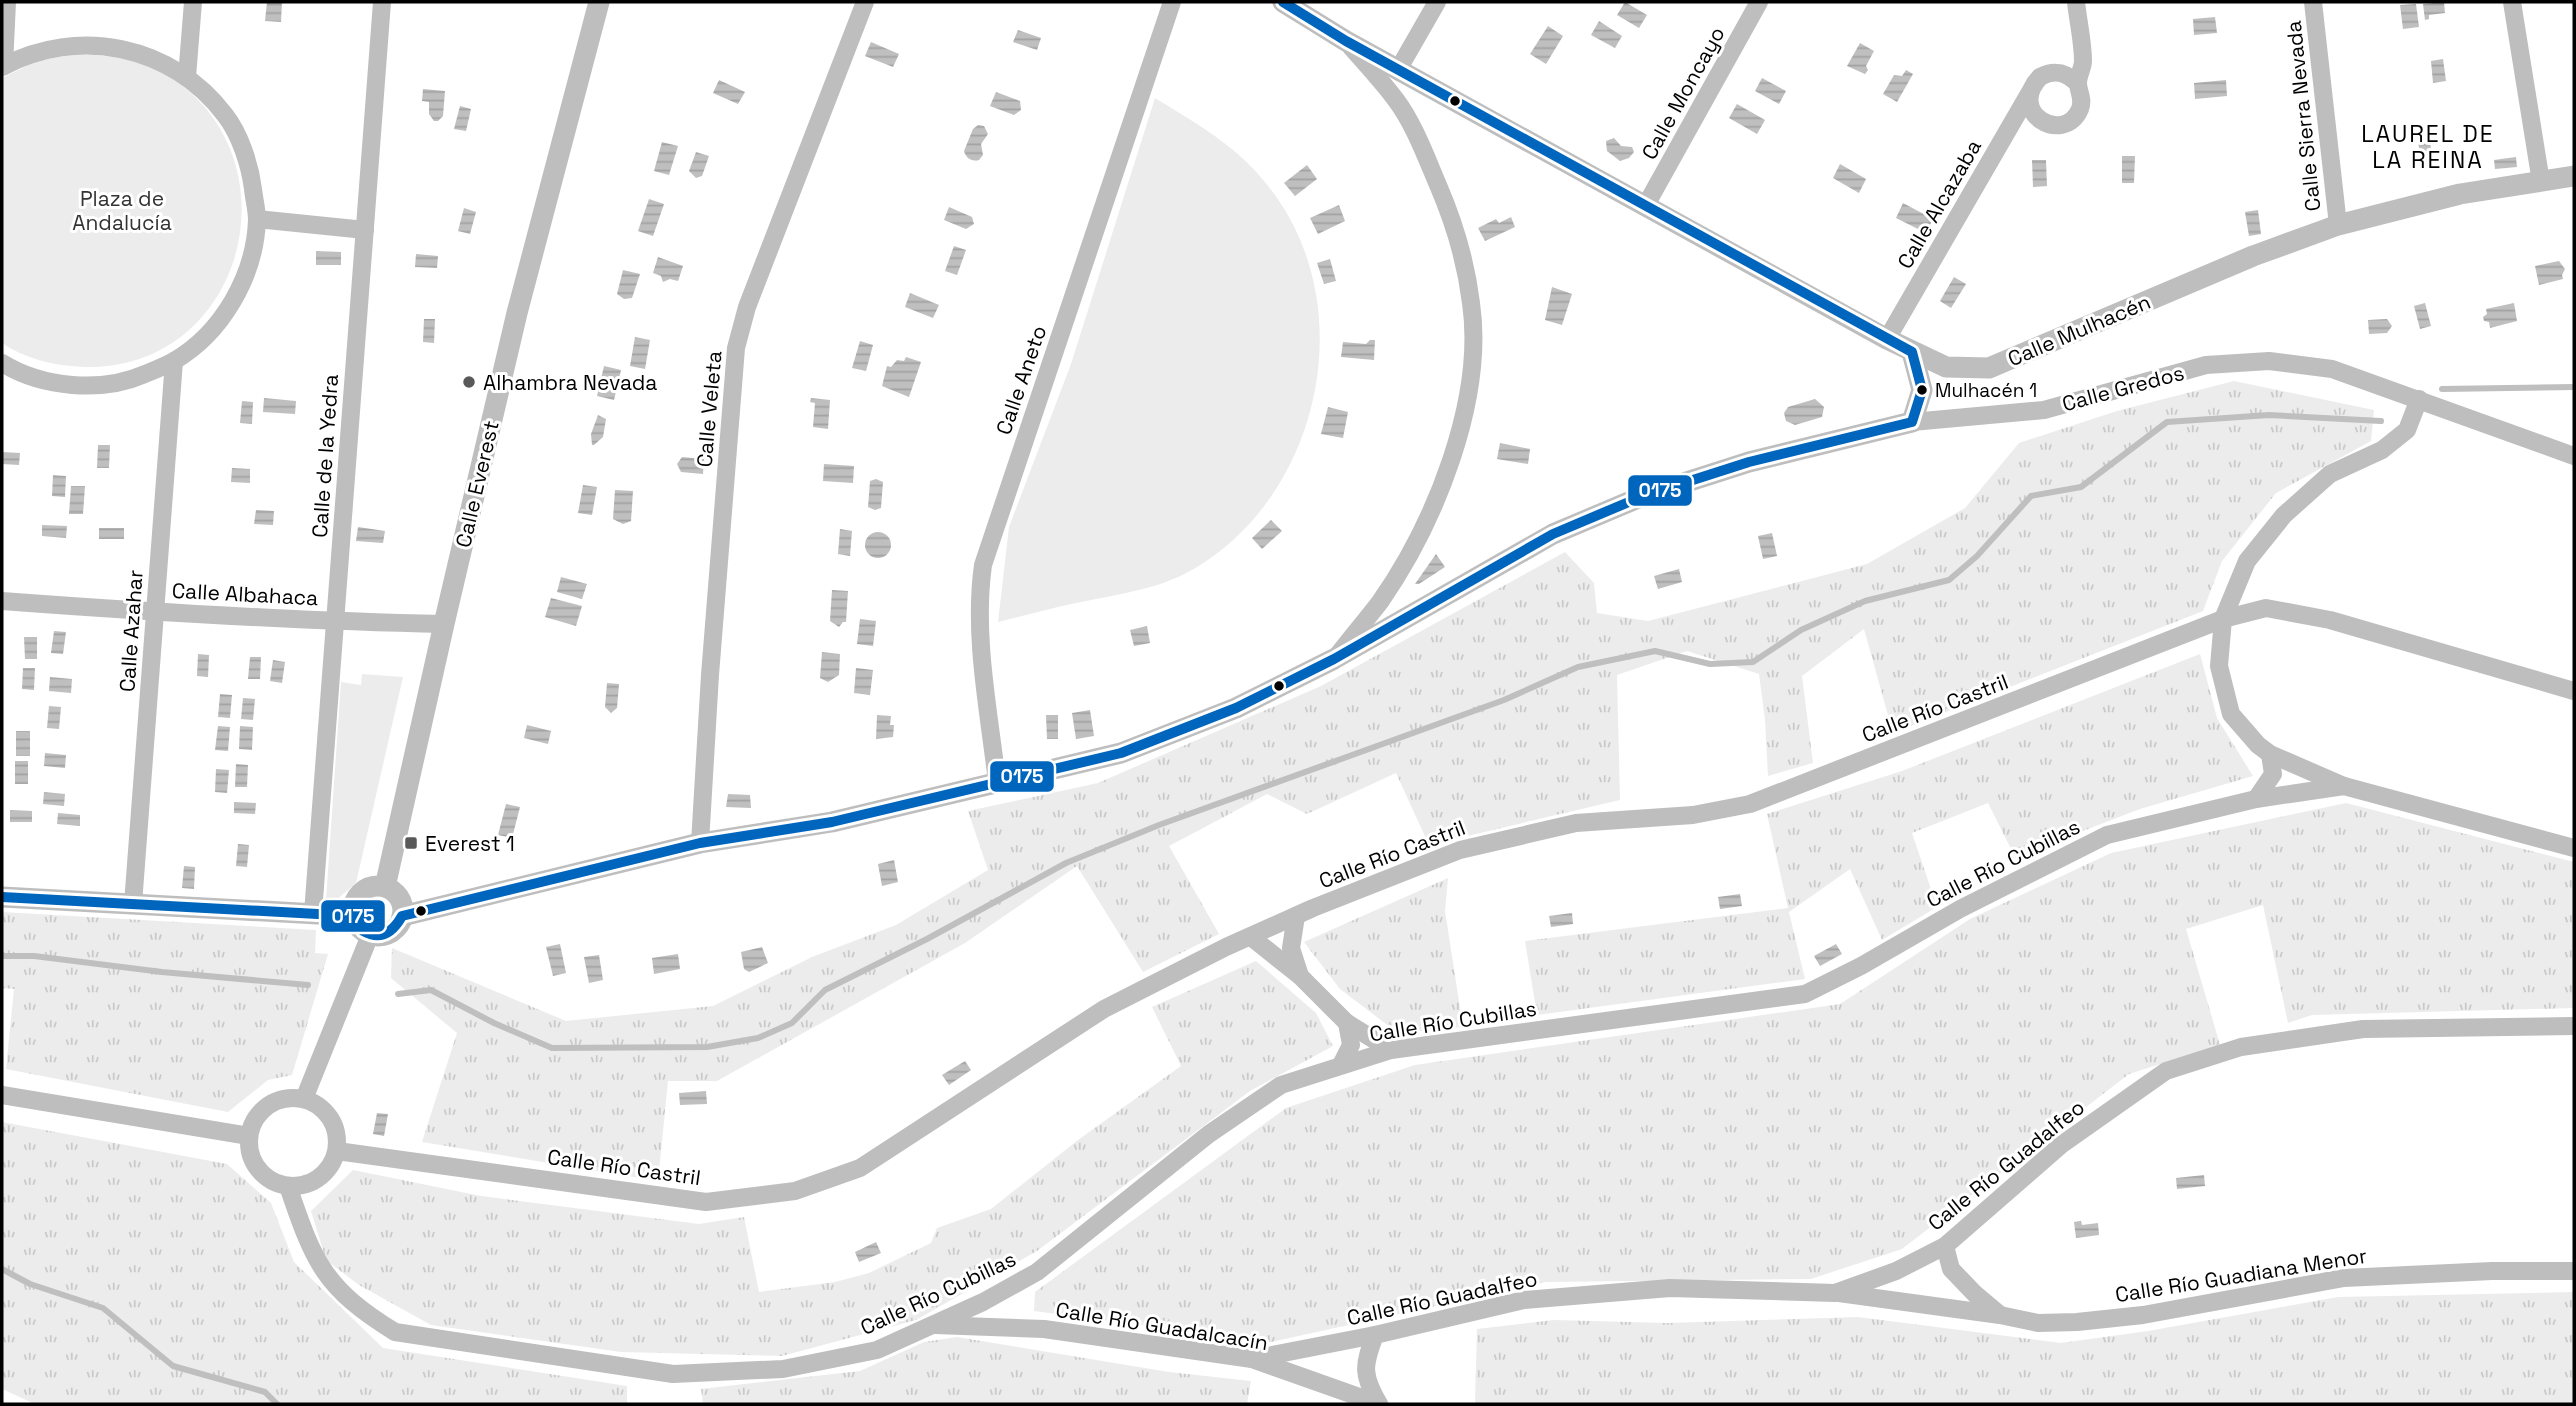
<svg xmlns="http://www.w3.org/2000/svg" width="2576" height="1406" font-family="'Space Grotesk',sans-serif">
<defs>
<pattern id="grass-tufts" width="24" height="20" patternUnits="userSpaceOnUse" patternTransform="scale(1.75)"><rect width="24" height="20" fill="#ececec"/><path d="M3 7l-1-3M5 7V3M7 7l1-3M15 17l-1-3M17 17v-4M19 17l1-3" fill="none" stroke="#c9c9c9"/></pattern>
<pattern id="water-rules" width="6" height="5" patternUnits="userSpaceOnUse" patternTransform="scale(1.75)"><rect width="6" height="5" fill="#bfbfbf"/><path d="M0 2.5h6" fill="none" stroke="#a2a2a2"/></pattern>
</defs>
<rect width="100%" height="100%" fill="#fff"/>
<g fill="url(#grass-tufts)">
<polygon points="2234,381 2374,410 2371,441 2276,493 2222,561 2203,611 1893,733 1864,629 1802,676 1813,763 1768,776 1765,720 1759,674 1687,651 1617,675 1620,800 1429,845 1396,773 1307,814 1267,794 1169,846 1219,934 1143,972 1077,866 965,943 717,1081 668,1081 658,1181 422,1142 457,1033 391,978 392,948 566,1021 713,1006 812,957 896,925 988,870 968,811 1098,783 1321,686 1565,552 1594,583 1597,613 1648,621 1867,564 1965,508 2019,443 2117,411"/>
<polygon points="2200,654 2217,718 2253,776 2140,809 2015,857 1988,803 1912,833 1937,907 1882,940 1850,869 1789,912 1805,979 1537,1015 1525,941 1788,908 1767,814 1902,771"/>
<polygon points="2346,803 2574,862 2574,1008 2312,1015 2288,1023 2263,905 2186,929 2220,1045 2129,1074 1902,1249 1811,1279 1546,1282 1271,1342 1034,1311 1035,1292 1286,1108 1415,1065 1840,1004 1970,919 2111,853"/>
<polygon points="1448,878 1445,911 1463,1027 1398,1033 1340,989 1304,942"/>
<polygon points="2,912 316,930 315,953 328,954 292,1075 268,1080 228,1112 6,1069 14,989 2,988"/>
<polygon points="1256,961 1316,1013 1333,1046 1250,1091 1037,1251 916,1320 782,1356 621,1352 431,1325 359,1285 326,1260 311,1211 353,1170 481,1196 699,1224 744,1217 759,1292 835,1282 869,1273 931,1243 937,1228 991,1209 1078,1140 1181,1066 1152,1007"/>
<polygon points="2,1122 227,1164 271,1203 294,1262 383,1348 627,1386 627,1404 35,1404 2,1389"/>
<polygon points="2574,1292 2574,1404 1475,1404 1477,1329 1554,1320 1668,1323 1858,1317 2061,1343 2148,1331 2338,1297"/>
<polygon points="957,1337 1169,1372 1251,1381 1247,1404 703,1404 701,1389 860,1371 924,1342"/>
</g>
<g fill="#ececec">
<path d="M77,54C106,56 134,57 160,71C299,148 250,363 93,367C60,367 29,361 2,343V78L36,61Z"/>
<path d="M1155,98C1204,128 1244,150 1277,198C1359,315 1318,494 1197,567C1166,586 1132,592 1096,599C1063,605 1031,614 998,622L1009,527L1071,364Z"/>
<polygon points="362,674 403,677 356,883 334,902 326,900 341,682 361,685"/>
</g>
<g fill="url(#water-rules)">
<polygon points="267,2 282,2 281,22 265,21"/>
<polygon points="1625,2 1647,15 1639,28 1617,15"/>
<polygon points="2444,2 2445,13 2429,15 2429,19 2425,20 2423,4"/>
<polygon points="2416,4 2419,27 2403,29 2400,5"/>
<polygon points="2215,17 2217,33 2194,35 2193,19"/>
<polygon points="1599,21 1622,36 1615,48 1591,35"/>
<polygon points="1548,26 1563,36 1546,64 1530,54"/>
<polygon points="1018,30 1041,38 1037,50 1013,42"/>
<polygon points="871,42 899,54 893,67 865,56"/>
<polygon points="1860,43 1874,51 1866,66 1868,70 1865,74 1847,66"/>
<polygon points="2443,59 2446,81 2433,83 2431,61"/>
<polygon points="1906,70 1913,74 1897,102 1883,94 1894,75 1902,76"/>
<polygon points="1762,78 1786,91 1779,104 1755,91"/>
<polygon points="719,80 745,92 738,104 713,93"/>
<polygon points="2226,80 2227,96 2195,99 2194,83"/>
<polygon points="423,89 445,91 443,116 438,121 434,121 429,114 429,102 422,101"/>
<polygon points="996,92 1020,101 1021,110 1014,115 990,106"/>
<polygon points="1737,104 1765,120 1757,134 1729,118"/>
<polygon points="460,106 471,109 466,131 454,129"/>
<path d="M978,125L984,126L988,134L981,144L983,155L979,160C971,162 966,158 964,151L973,129Z"/>
<polygon points="2424,135 2430,139 2432,161 2421,163 2418,141"/>
<polygon points="1614,138 1621,146 1632,147 1634,152 1629,158 1620,161 1607,151 1606,141"/>
<polygon points="662,142 678,146 669,175 654,171"/>
<polygon points="696,152 709,156 702,176 696,178 689,171"/>
<polygon points="2122,156 2135,156 2134,183 2122,183"/>
<polygon points="2516,157 2517,167 2495,169 2494,160"/>
<polygon points="2032,160 2046,160 2047,186 2033,187"/>
<polygon points="1840,164 1866,179 1859,193 1833,178"/>
<polygon points="1307,165 1317,179 1295,196 1284,183"/>
<polygon points="649,199 664,204 653,236 638,231"/>
<polygon points="1903,203 1933,219 1926,233 1896,218"/>
<polygon points="1339,205 1345,221 1318,234 1310,218"/>
<polygon points="949,207 972,217 974,224 966,229 944,220"/>
<polygon points="464,208 476,212 470,234 458,231"/>
<polygon points="2258,210 2261,234 2249,236 2245,212"/>
<polygon points="1511,217 1515,227 1485,241 1478,228 1496,219 1499,223"/>
<polygon points="954,246 966,250 957,275 945,271"/>
<polygon points="316,251 341,252 341,265 316,265"/>
<polygon points="416,254 438,256 437,268 415,267"/>
<polygon points="658,257 683,266 678,281 670,279 663,282 661,276 653,273"/>
<polygon points="1330,259 1336,281 1324,284 1317,263"/>
<polygon points="2559,261 2565,269 2562,275 2563,279 2539,285 2535,266"/>
<polygon points="623,270 640,274 632,298 624,299 617,294"/>
<polygon points="1954,277 1966,284 1951,308 1940,301"/>
<polygon points="1552,287 1572,294 1562,325 1545,320"/>
<polygon points="910,293 939,305 933,318 905,307"/>
<polygon points="2425,303 2431,326 2420,329 2414,306"/>
<polygon points="2514,303 2517,321 2490,328 2489,322 2484,321 2483,317 2487,314 2486,309"/>
<polygon points="424,319 435,319 434,343 423,342"/>
<polygon points="2387,319 2392,326 2387,333 2369,334 2368,320"/>
<polygon points="635,337 650,340 645,369 630,366"/>
<polygon points="1370,340 1375,340 1374,360 1341,357 1343,342 1366,344"/>
<polygon points="860,341 873,345 866,371 852,368"/>
<polygon points="906,357 921,362 909,397 882,386 887,366 891,367 897,360 904,361"/>
<polygon points="604,366 621,370 614,400 597,396"/>
<polygon points="264,398 296,401 295,414 263,412"/>
<polygon points="811,398 830,400 828,429 813,427 815,403 810,402"/>
<polygon points="1815,399 1824,407 1822,417 1795,425 1786,421 1784,413 1788,407"/>
<polygon points="242,401 253,402 252,424 240,423"/>
<polygon points="1328,407 1348,412 1343,438 1321,434"/>
<polygon points="598,415 606,419 603,437 594,445 592,445 591,434"/>
<polygon points="1500,443 1530,449 1528,464 1497,459"/>
<polygon points="98,445 110,445 109,468 97,468"/>
<polygon points="2,452 20,453 19,465 2,464"/>
<polygon points="682,457 704,459 703,474 681,472 677,464"/>
<polygon points="824,464 854,466 853,483 823,481"/>
<polygon points="232,468 250,469 250,483 231,482"/>
<polygon points="53,475 66,476 65,497 52,496"/>
<polygon points="876,479 883,482 881,508 875,510 868,507 870,481"/>
<polygon points="583,485 597,487 592,515 578,513"/>
<polygon points="71,486 85,486 83,514 69,514"/>
<polygon points="615,490 633,491 631,521 623,524 613,519"/>
<polygon points="256,510 274,511 273,525 254,524"/>
<polygon points="1271,520 1282,531 1262,549 1252,538"/>
<polygon points="42,525 67,526 66,538 42,536"/>
<polygon points="358,527 385,531 383,543 356,541"/>
<rect x="99" y="528" width="25" height="11"/>
<polygon points="840,529 852,531 850,556 838,554"/>
<circle cx="878" cy="545" r="13"/>
<polygon points="1772,533 1777,556 1763,559 1758,536"/>
<polygon points="1436,554 1445,567 1419,584 1415,584"/>
<polygon points="1679,569 1682,582 1658,589 1654,576"/>
<polygon points="561,577 587,584 582,599 557,592"/>
<polygon points="832,590 848,591 846,622 843,622 839,627 830,621"/>
<polygon points="551,598 582,606 576,626 545,617"/>
<polygon points="860,619 876,621 873,646 857,644"/>
<polygon points="1147,626 1150,643 1134,646 1130,630"/>
<polygon points="54,631 66,632 63,654 51,653"/>
<polygon points="24,637 37,637 37,659 25,659"/>
<polygon points="822,652 840,654 839,675 828,682 820,678"/>
<polygon points="198,654 209,655 208,677 197,676"/>
<polygon points="250,657 261,657 260,679 248,679"/>
<polygon points="273,660 285,662 282,683 270,681"/>
<polygon points="23,668 35,668 34,690 22,689"/>
<polygon points="856,668 873,670 870,695 854,693"/>
<polygon points="50,677 72,679 71,693 49,691"/>
<polygon points="607,683 619,684 617,708 611,713 605,707"/>
<polygon points="220,694 232,695 230,718 218,717"/>
<polygon points="243,698 255,699 253,720 241,719"/>
<polygon points="49,706 61,707 59,729 47,728"/>
<polygon points="1090,710 1094,736 1076,739 1072,713"/>
<polygon points="877,715 891,716 890,725 894,725 893,737 876,739"/>
<polygon points="1046,715 1058,715 1058,739 1047,739"/>
<polygon points="527,725 551,731 548,744 524,738"/>
<polygon points="218,726 230,727 228,751 215,750"/>
<polygon points="240,726 253,727 252,750 239,749"/>
<rect x="16" y="731" width="14" height="25"/>
<polygon points="45,753 66,755 65,768 44,766"/>
<rect x="15" y="761" width="13" height="23"/>
<polygon points="236,764 248,765 247,787 235,787"/>
<polygon points="216,769 229,770 227,793 215,792"/>
<polygon points="44,792 65,794 64,806 43,804"/>
<polygon points="728,794 750,795 751,808 726,807"/>
<polygon points="234,802 256,803 255,814 234,813"/>
<polygon points="506,804 520,807 512,838 498,835"/>
<polygon points="10,810 32,811 32,822 10,822"/>
<polygon points="58,813 80,815 80,826 57,824"/>
<polygon points="238,844 249,845 247,867 236,866"/>
<polygon points="894,860 898,882 882,886 878,864"/>
<polygon points="184,866 195,867 194,889 182,888"/>
<polygon points="1740,894 1742,906 1720,909 1718,897"/>
<polygon points="1572,913 1573,924 1551,927 1549,916"/>
<polygon points="560,944 566,973 553,976 546,947"/>
<polygon points="1836,944 1842,954 1820,966 1814,956"/>
<polygon points="762,947 768,963 749,972 744,969 741,952"/>
<polygon points="678,954 680,969 654,974 652,958"/>
<polygon points="599,955 603,980 589,983 584,957"/>
<polygon points="965,1061 971,1070 949,1085 942,1075"/>
<polygon points="706,1091 707,1104 680,1105 679,1093"/>
<polygon points="377,1113 388,1114 384,1136 373,1134"/>
<polygon points="2204,1175 2205,1186 2177,1189 2176,1178"/>
<polygon points="2081,1221 2082,1225 2098,1223 2099,1235 2076,1238 2074,1222"/>
<polygon points="876,1242 881,1253 859,1262 855,1252"/>
</g>
<g fill="none" stroke-linecap="round" stroke-linejoin="round">
<g stroke="#bfbfbf" stroke-width="6">
<polyline points="2442,389 2574,387"/>
<polyline points="2,956 34,956 162,972 308,985"/>
<polyline points="398,994 431,990 494,1023 552,1048 707,1047 758,1038 792,1023 825,990 927,939 1066,863 1159,825 1504,700 1578,667 1655,651 1710,664 1753,662 1801,630 1865,601 1949,580 1977,556 2031,496 2081,487 2167,422 2269,415 2381,421"/>
<polyline points="2,1269 30,1284 103,1308 173,1366 265,1392 277,1404"/>
</g>
<g stroke="#bebebe" stroke-width="18">
<path d="M2076,2C2078,21 2083,42 2083,61C2083,68 2078,75 2078,83C2078,92 2084,98 2080,109C2064,146 2006,113 2040,77C2055,69 2066,72 2078,84"/>
<polyline points="2313,2 2338,225"/>
<polyline points="2512,2 2541,182"/>
<polyline points="4,66 7,2"/>
<path d="M2,67C78,26 172,45 225,115C240,134 250,165 253,189C254,199 257,210 257,220C255,276 222,333 174,361C165,366 155,370 145,374C102,393 42,388 2,363"/>
<polyline points="1398,70 1437,2"/>
<polyline points="187,77 193,2"/>
<polyline points="1646,205 1759,2"/>
<polyline points="257,219 365,230"/>
<polyline points="1887,339 2030,92"/>
<polyline points="1912,422 2044,410 2206,365 2269,361 2332,369 2574,456"/>
<path d="M2,601C149,612 296,621 444,624"/>
<path d="M1337,656C1351,638 1366,620 1380,602C1435,523 1485,400 1471,303C1466,262 1454,222 1438,185C1426,157 1414,124 1396,100C1382,81 1366,64 1351,47"/>
<path d="M997,782C989,711 973,636 983,565L1172,2"/>
<polyline points="2344,786 2270,754 2258,745 2231,714 2219,666 2223,619 2247,561 2284,515 2330,474 2382,450 2407,430 2419,399"/>
<polyline points="2256,799 2273,774 2270,754"/>
<polyline points="700,843 710,675 736,348 747,307 865,2"/>
<polyline points="133,904 174,361"/>
<polyline points="313,913 382,2"/>
<polyline points="1296,916 1291,948 1300,976"/>
<polyline points="1251,937 1300,976 1347,1023 1391,1050"/>
<polyline points="1341,1065 1351,1045 1347,1023"/>
<polyline points="2,1095 249,1136"/>
<circle cx="293" cy="1142" r="44"/>
<polyline points="304,1099 370,935"/>
<polyline points="337,1151 706,1202 795,1191 860,1168 1104,1009 1226,947 1313,908 1460,850 1576,823 1693,815 1750,804 2223,619 2266,608 2330,620 2574,691"/>
<path d="M288,1186C314,1263 324,1288 395,1332L673,1374L783,1369L877,1350L983,1302L1037,1272L1209,1134L1281,1085L1391,1050L1805,994L1861,966L1960,909L2107,835L2256,799L2344,786L2574,848"/>
<polyline points="1945,1246 1951,1269 1975,1294 2000,1315"/>
<polyline points="1839,1293 2000,1315 2038,1323 2077,1322 2143,1315 2344,1278 2492,1271 2574,1271"/>
<polyline points="935,1325 1044,1329 1252,1359 1379,1404"/>
<path d="M1375,1335C1363,1366 1362,1375 1379,1404"/>
<polyline points="1252,1359 1375,1335 1524,1300 1670,1288 1835,1293 1896,1271 1945,1246 2061,1145 2166,1071 2241,1047 2363,1029 2574,1026"/>
</g>
<g stroke="#bebebe" stroke-width="21">
<polyline points="1283,2 1346,41 1887,339 1946,367 1989,368 2253,256 2338,225 2460,194 2574,176"/>
<circle cx="378" cy="911" r="25"/>
<polyline points="385,887 444,624 517,313 599,2"/>
<polyline points="2,897 354,916"/>
<polyline points="402,916 700,843 832,822 1121,753 1236,708 1334,659 1553,534 1643,496 1749,462 1912,422 1922,390 1912,352"/>
</g>
<g stroke="#fff" stroke-width="16">
<path id="bus-1" d="M2,897L354,916L363,931C381,941 393,932 402,916L700,843L832,822L1121,753L1236,708L1334,659L1553,534L1643,496L1749,462L1912,422L1922,390L1912,352L1346,41L1283,2"/>
</g>
<use href="#bus-1" stroke="#0065bd" stroke-width="10"/>
</g>
<g fill="#000" stroke="#fff" stroke-width="2.5">
<circle cx="1455" cy="101" r="6"/>
<circle cx="1922" cy="390" r="6"/>
<circle cx="1279" cy="686" r="6"/>
<circle cx="421" cy="911" r="6"/>
</g>
<g fill="#595959" stroke="#fff" stroke-width="2.5">
<circle cx="469" cy="382" r="7"/>
<rect x="404" y="836" width="14" height="14" rx="3.5"/>
</g>
<g text-anchor="middle" dominant-baseline="central" stroke-width="6" stroke-linejoin="round" paint-order="stroke">
<g font-size="19" fill="#000" stroke="#fff" text-anchor="start">
<text x="1935" y="390">Mulhacén 1</text>
</g>
<g font-size="21" fill="#000" stroke="#fff">
<text transform="translate(1683 93) rotate(-61)">Calle Moncayo</text>
<text transform="translate(2303 116) rotate(-96)">Calle Sierra Nevada</text>
<text transform="translate(1939 204) rotate(-60)">Calle Alcazaba</text>
<text transform="translate(2079 330) rotate(-23)">Calle Mulhacén</text>
<text transform="translate(1021 380) rotate(-71)">Calle Aneto</text>
<text transform="translate(2123 388) rotate(-15)">Calle Gredos</text>
<text transform="translate(709 409) rotate(-85)">Calle Veleta</text>
<text transform="translate(325 456) rotate(-86)">Calle de la Yedra</text>
<text transform="translate(477 484) rotate(-77)">Calle Everest</text>
<text transform="translate(245 594) rotate(3)">Calle Albahaca</text>
<text transform="translate(131 631) rotate(-86)">Calle Azahar</text>
<text transform="translate(1935 708) rotate(-21)">Calle Río Castril</text>
<text transform="translate(1392 854) rotate(-21)">Calle Río Castril</text>
<text transform="translate(2003 863) rotate(-27)">Calle Río Cubillas</text>
<text transform="translate(1453 1021) rotate(-9)">Calle Río Cubillas</text>
<text transform="translate(2006 1165) rotate(-39)">Calle Río Guadalfeo</text>
<text transform="translate(624 1167) rotate(8)">Calle Río Castril</text>
<text transform="translate(2241 1275) rotate(-9)">Calle Río Guadiana Menor</text>
<text transform="translate(938 1293) rotate(-25)">Calle Río Cubillas</text>
<text transform="translate(1442 1298) rotate(-12)">Calle Río Guadalfeo</text>
<text transform="translate(1162 1326) rotate(9)">Calle Río Guadalcacín</text>
</g>
<g font-size="21" fill="#333" stroke="#fff">
<text x="122" y="198">Plaza de<tspan x="122" dy="24">Andalucía</tspan></text>
</g>
<g font-size="21" fill="#000" stroke="#fff" text-anchor="start">
<text x="483" y="382">Alhambra Nevada</text>
<text x="425" y="843">Everest 1</text>
</g>
<g font-size="23" letter-spacing="2" fill="#000" stroke="#fff">
<text x="2428" y="134">LAUREL DE<tspan x="2428" dy="26">LA REINA</tspan></text>
</g>
</g>
<g stroke="#fff" stroke-width="2.5">
<rect x="1627" y="474" width="66" height="33" rx="7" fill="#0065bd"/>
<rect x="989" y="760" width="66" height="33" rx="7" fill="#0065bd"/>
<rect x="320" y="899" width="66" height="34" rx="7" fill="#0065bd"/>
</g>
<g font-size="19" text-anchor="middle" font-weight="bold" fill="#fff">
<text x="1660" y="497">0175</text>
<text x="1022" y="783">0175</text>
<text x="353" y="923">0175</text>
</g>
<rect width="2576" height="1406" fill="none" stroke="#000000" stroke-width="7"/>
</svg>
